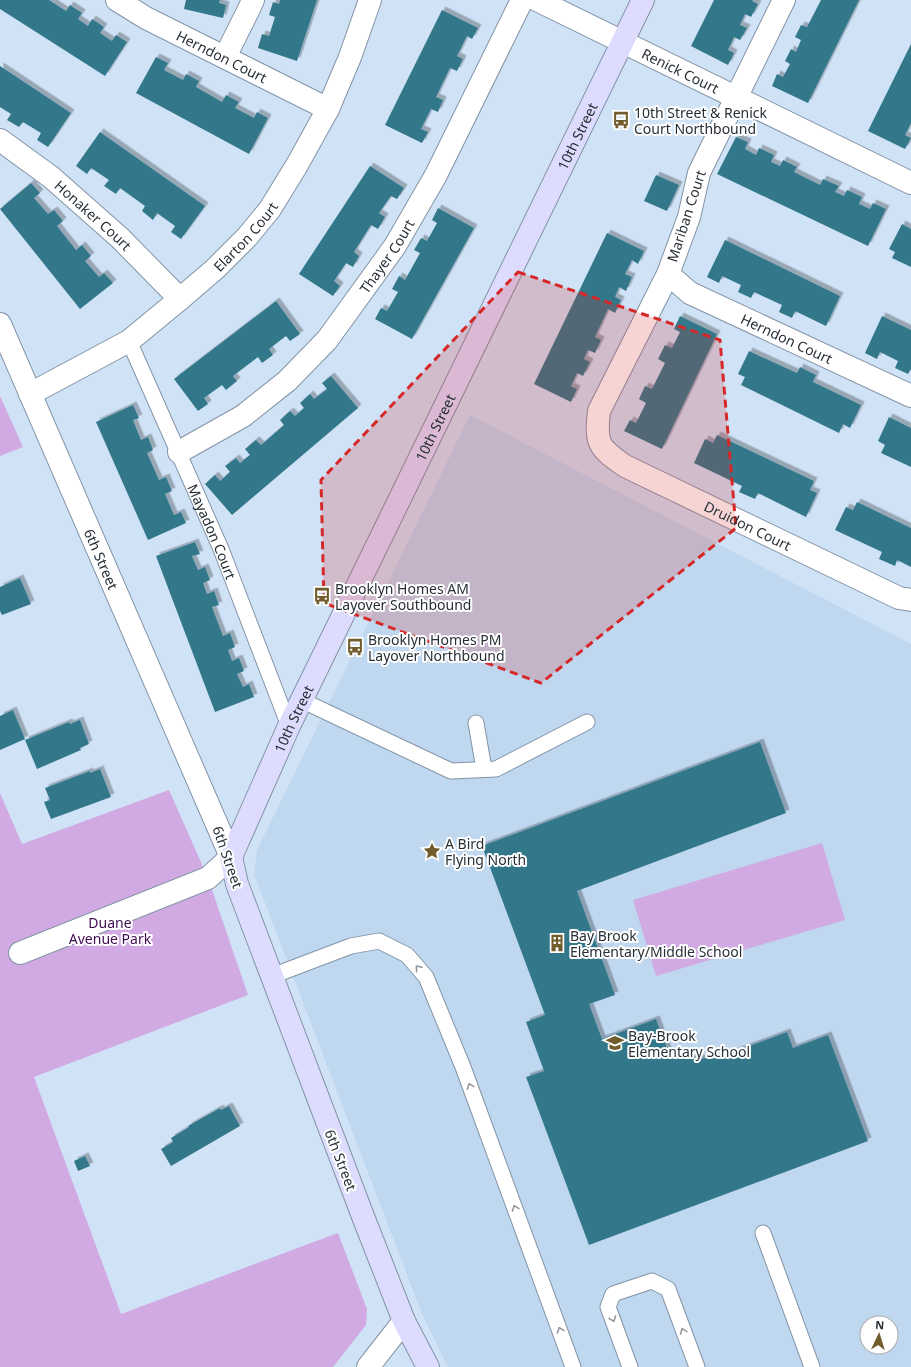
<svg xmlns="http://www.w3.org/2000/svg" width="911" height="1367" font-family="'Noto Sans',sans-serif">
<defs>
<filter id="shadow"><feDropShadow dx="3.5" dy="-3.5" stdDeviation="0" flood-color="#0004"/></filter>
</defs>
<rect width="100%" height="100%" fill="#d0e2f6"/>
<path fill="#bfd7ef" fill-rule="evenodd" d="M470,415L911,644V1367H448L422,1314L254,874L257,850ZM867,1323H891V1347H867Z"/>
<g fill="#d1aae3">
<polygon points="0,396 23,447 0,456"/>
<polygon points="169,790 208,878 248,995 34,1077 121,1314 338,1233 367,1309 366,1325 333,1367 0,1367 0,793 22,844"/>
<polygon points="822,843 845,920 656,976 633,900"/>
</g>
<g fill="#32788a" filter="url(#shadow)">
<polygon points="0,0 49,0 66,11 70,5 82,13 78,19 88,26 92,19 104,27 100,33 112,41 116,35 127,42 105,76 0,9"/>
<polygon points="186,0 220,0 219,3 226,5 223,18 184,9"/>
<polygon points="280,0 317,0 297,61 258,48 262,34 269,36 275,17 269,15 273,2 279,4"/>
<polygon points="714,0 753,0 752,1 758,4 751,17 745,14 740,25 747,28 740,40 734,37 728,50 734,53 728,65 691,46"/>
<polygon points="821,0 859,0 808,103 772,86 777,74 783,77 790,64 785,61 791,49 796,52 801,40 795,37 801,25 807,27"/>
<polygon points="442,10 478,28 472,39 467,36 457,56 463,59 457,71 450,68 436,97 443,100 438,112 431,109 421,129 428,132 422,143 385,125"/>
<polygon points="911,44 911,123 905,135 911,138 905,149 868,131"/>
<polygon points="156,57 168,63 164,70 183,80 186,74 199,81 196,87 222,102 226,95 239,102 235,108 254,118 257,112 268,118 249,154 136,93"/>
<polygon points="0,66 71,113 48,147 37,140 41,133 23,122 19,127 7,120 11,114 0,107"/>
<polygon points="100,132 205,206 181,239 171,232 175,226 157,213 153,220 142,211 145,206 120,188 116,194 104,186 109,180 91,168 87,174 76,166"/>
<polygon points="736,137 748,142 745,149 756,155 759,148 774,155 771,162 780,166 783,160 797,167 794,172 820,185 823,179 839,186 835,192 844,196 847,190 862,197 859,204 870,209 873,203 886,209 868,246 717,174"/>
<polygon points="370,166 404,188 397,199 391,196 379,213 385,217 378,229 371,225 354,252 359,256 353,267 346,263 334,281 340,286 333,296 299,274"/>
<polygon points="656,175 679,185 667,211 644,201"/>
<polygon points="31,183 40,193 34,198 48,214 54,210 63,221 57,226 76,250 82,245 91,256 85,261 99,277 104,273 113,283 80,309 0,209"/>
<polygon points="438,208 474,228 412,339 375,319 381,308 387,311 398,292 392,289 399,276 405,280 420,253 414,250 421,238 427,241 437,223 432,220"/>
<polygon points="902,224 911,229 911,267 892,258 895,252 889,249"/>
<polygon points="607,233 644,251 638,264 632,260 625,274 632,277 626,291 619,287 615,297 621,300 615,313 608,309 595,337 601,340 595,353 588,350 584,359 590,362 583,376 577,373 571,386 577,389 571,402 534,384"/>
<polygon points="725,240 840,296 826,326 795,311 792,318 779,312 782,305 754,292 751,298 738,292 741,285 722,276 719,283 707,277"/>
<polygon points="276,301 300,334 290,341 286,336 269,349 273,355 262,363 258,357 233,376 237,381 226,390 222,385 204,398 208,404 198,411 174,379"/>
<polygon points="680,316 717,334 662,449 624,431 630,420 636,423 646,403 639,399 645,386 652,389 665,363 658,359 665,345 672,348 680,332 674,329"/>
<polygon points="882,316 911,330 911,369 908,374 895,368 898,361 880,352 877,359 865,353"/>
<polygon points="749,351 797,373 800,367 816,375 813,382 861,405 850,428 843,424 839,433 741,385 745,377 738,374"/>
<polygon points="331,376 358,408 232,515 205,484 215,475 220,481 230,472 225,466 236,458 240,463 250,455 245,449 256,440 261,445 284,425 280,420 290,411 295,416 304,408 300,403 310,394 314,399 327,389 322,383"/>
<polygon points="133,405 139,418 133,420 141,440 148,437 153,450 147,453 159,480 166,477 172,491 165,494 174,515 181,512 186,523 148,540 96,422"/>
<polygon points="889,417 911,428 911,467 881,453 885,445 878,441"/>
<polygon points="717,435 814,481 810,490 817,493 806,517 758,493 755,499 739,492 742,486 694,463 705,439 713,443"/>
<polygon points="857,502 911,528 911,567 897,560 895,566 879,559 882,552 835,530 846,507 853,510"/>
<polygon points="195,542 200,554 192,556 198,570 205,567 210,580 203,583 207,594 214,591 219,605 212,607 223,636 230,633 235,647 228,650 232,661 239,658 244,671 237,674 243,687 249,684 254,697 215,712 156,556"/>
<polygon points="20,578 31,604 2,615 0,611 0,587"/>
<polygon points="13,710 25,739 0,750 0,716"/>
<polygon points="80,720 89,744 80,748 81,750 37,769 25,740 69,722 70,724"/>
<polygon points="760,742 786,813 577,891 615,995 589,1004 602,1039 656,1019 671,1059 717,1058 787,1032 793,1048 828,1035 868,1141 589,1245 526,1077 544,1071 526,1022 545,1015 482,846"/>
<polygon points="100,769 111,797 51,819 44,802 50,800 45,788 90,771 90,773"/>
<polygon points="229,1106 240,1126 171,1166 161,1149 173,1142 171,1138 189,1127 188,1126 220,1108 221,1110"/>
<polygon points="85,1156 90,1166 78,1171 74,1161"/>
</g>
<g fill="none" stroke-linecap="round" stroke-linejoin="round">
<g stroke="#8394a6" stroke-width="17">
<g id="lane">
<path id="s1" d="M129,341L221,549L289,726"/>
<polyline points="301,700 451,771 496,769 587,722"/>
<polyline points="476,723 484,769"/>
<polyline points="272,976 351,946 379,941 407,955 426,977 463,1067 573,1367"/>
<polyline points="763,1233 812,1367"/>
<polyline points="630,1367 608,1307 613,1294 652,1281 668,1289 697,1367"/>
</g>
</g>
<g stroke="#8394a6" stroke-width="24">
<g id="street">
<path id="s2" d="M117,0L146,18L328,109"/>
<path id="s3" d="M537,0L911,183"/>
<path id="s4" d="M784,0L699,173L689,217L668,274L599,411C595,444 599,448 625,466L899,598L911,600"/>
<polyline points="225,57 249,9 253,0"/>
<path id="s5" d="M0,140L51,177L120,238L180,299"/>
<path id="s6" d="M668,274L690,293L911,396"/>
<path id="s7" d="M0,324L231,857L208,878L20,953"/>
<path id="s8" d="M30,394L129,341L180,299L215,269L247,237L270,209L297,165L328,109L350,57L370,0"/>
<path id="s9" d="M179,452L243,416L287,381L327,340L395,246L436,175L522,0"/>
<polyline points="368,1367 404,1321"/>
</g>
</g>
<g stroke="#8394a6" stroke-width="24">
<g id="secondary">
<path id="s10" d="M428,1367L404,1321L364,1219L237,884L231,857L289,726L643,0"/>
</g>
</g>
<use href="#lane" stroke="#fff" stroke-width="15"/>
<use href="#street" stroke="#fff" stroke-width="22"/>
<use href="#secondary" stroke="#dddcfe" stroke-width="22"/>
</g>
<defs><path id="oneway-chevron" d="M-2-3.5L2.5 0L-2 3.5" fill="none" stroke-width="1.6" stroke-linecap="round" stroke-linejoin="round"/></defs>
<g stroke="#94979a">
<use href="#oneway-chevron" transform="translate(418 968) rotate(-130)"/>
<use href="#oneway-chevron" transform="translate(470 1086) rotate(-110)"/>
<use href="#oneway-chevron" transform="translate(515 1208) rotate(-110)"/>
<use href="#oneway-chevron" transform="translate(613 1319) rotate(70)"/>
<use href="#oneway-chevron" transform="translate(560 1330) rotate(-110)"/>
<use href="#oneway-chevron" transform="translate(683 1331) rotate(-111)"/>
</g>
<path fill="#d62828" fill-opacity="0.2" stroke="#d62828" stroke-width="3" stroke-dasharray="8 5" stroke-linejoin="round" d="M518,272L720,340L736,528L541,683L324,603L321,480Z"/>
<defs>
<g id="bus-bare" transform="scale(1.38)"><path d="M-5-6H5V4H4V6H2V4H-2V6H-4V4H-5ZM-3.5-4V0h7V-4ZM-3.5 1.2v1.5H-2V1.2ZM2 1.2v1.5H3.5V1.2Z" fill="#715d2c" stroke="#fff" stroke-width="2.5" paint-order="stroke"/></g>
<g id="sight-bare" transform="scale(1.38)"><path d="M0-6L1.8-2.2L6-1.7L2.9 1.2L3.7 5.4L0 3.3L-3.7 5.4L-2.9 1.2L-6-1.7L-1.8-2.2Z" fill="#715d2c" stroke="#fff" stroke-width="2.5" paint-order="stroke"/></g>
<g id="building-bare" transform="scale(1.38)"><path d="M-4-6H4V6H1V3H-1V6H-4ZM-2.5-4.3h1.7v1.8h-1.7ZM.8-4.3h1.7v1.8H.8ZM-2.5-1h1.7V.8h-1.7ZM.8-1h1.7V.8H.8Z" fill="#715d2c" stroke="#fff" stroke-width="2.5" paint-order="stroke"/></g>
<g id="school-bare" transform="scale(1.38)"><path d="M0-5L7-2L0 1L-7-2ZM-4 1L0 2.5L4 1V4Q0 6-4 4Z" fill="#715d2c" stroke="#fff" stroke-width="2.5" paint-order="stroke"/></g>
</defs>
<g fill-rule="evenodd">
<use href="#bus-bare" x="621" y="120"/>
<use href="#bus-bare" x="322" y="596"/>
<use href="#bus-bare" x="355" y="647"/>
<use href="#sight-bare" x="432" y="851"/>
<use href="#building-bare" x="557" y="943"/>
<use href="#school-bare" x="615" y="1043"/>
</g>
<g text-anchor="middle" dominant-baseline="central" stroke-width="4" stroke-linejoin="round" paint-order="stroke">
<g font-size="14" fill="#282f36" stroke="#fff">
<text stroke="none"><textPath href="#s2" startOffset="119">Herndon Court</textPath></text>
<text stroke="none"><textPath href="#s3" startOffset="160">Renick Court</textPath></text>
<text stroke="none"><textPath href="#s10" startOffset="1347">10th Street</textPath></text>
<text stroke="none"><textPath href="#s5" startOffset="120">Honaker Court</textPath></text>
<text transform="translate(686 216) rotate(-72)">Mariban Court</text>
<text stroke="none"><textPath href="#s8" startOffset="269">Elarton Court</textPath></text>
<text stroke="none"><textPath href="#s9" startOffset="290">Thayer Court</textPath></text>
<text stroke="none"><textPath href="#s6" startOffset="136">Herndon Court</textPath></text>
<text stroke="none"><textPath href="#s10" startOffset="1023">10th Street</textPath></text>
<text stroke="none"><textPath href="#s4" startOffset="655">Druidon Court</textPath></text>
<text stroke="none"><textPath href="#s1" startOffset="208">Mayadon Court</textPath></text>
<text stroke="none"><textPath href="#s7" startOffset="256">6th Street</textPath></text>
<text stroke="none"><textPath href="#s10" startOffset="699">10th Street</textPath></text>
<text transform="translate(228 857) rotate(71)">6th Street</text>
<text transform="translate(341 1160) rotate(69)">6th Street</text>
</g>
<g font-size="14" fill="#282f36" stroke="#fff" text-anchor="start">
<text x="634" y="112">10th Street &amp; Renick<tspan x="634" dy="16">Court Northbound</tspan></text>
<text x="335" y="588">Brooklyn Homes AM<tspan x="335" dy="16">Layover Southbound</tspan></text>
<text x="368" y="639">Brooklyn Homes PM<tspan x="368" dy="16">Layover Northbound</tspan></text>
<text x="445" y="843">A Bird<tspan x="445" dy="16">Flying North</tspan></text>
<text x="570" y="935">Bay Brook<tspan x="570" dy="16">Elementary/Middle School</tspan></text>
<text x="628" y="1035">Bay-Brook<tspan x="628" dy="16">Elementary School</tspan></text>
</g>
<g font-size="14" fill="#400c53" stroke="#fff">
<text x="110" y="922">Duane<tspan x="110" dy="16">Avenue Park</tspan></text>
</g>
</g>
<g transform="translate(879 1335) rotate(4)"><circle r="19" fill="#ffffff" stroke="#a9acaf"/>
<path d="M0-3L7 15L0 10L-7 15Z" fill="#715d2c"/>
<text y="-6" font-size="11" font-weight="bold" text-anchor="middle" fill="#282f36">N</text>
</g>
</svg>
